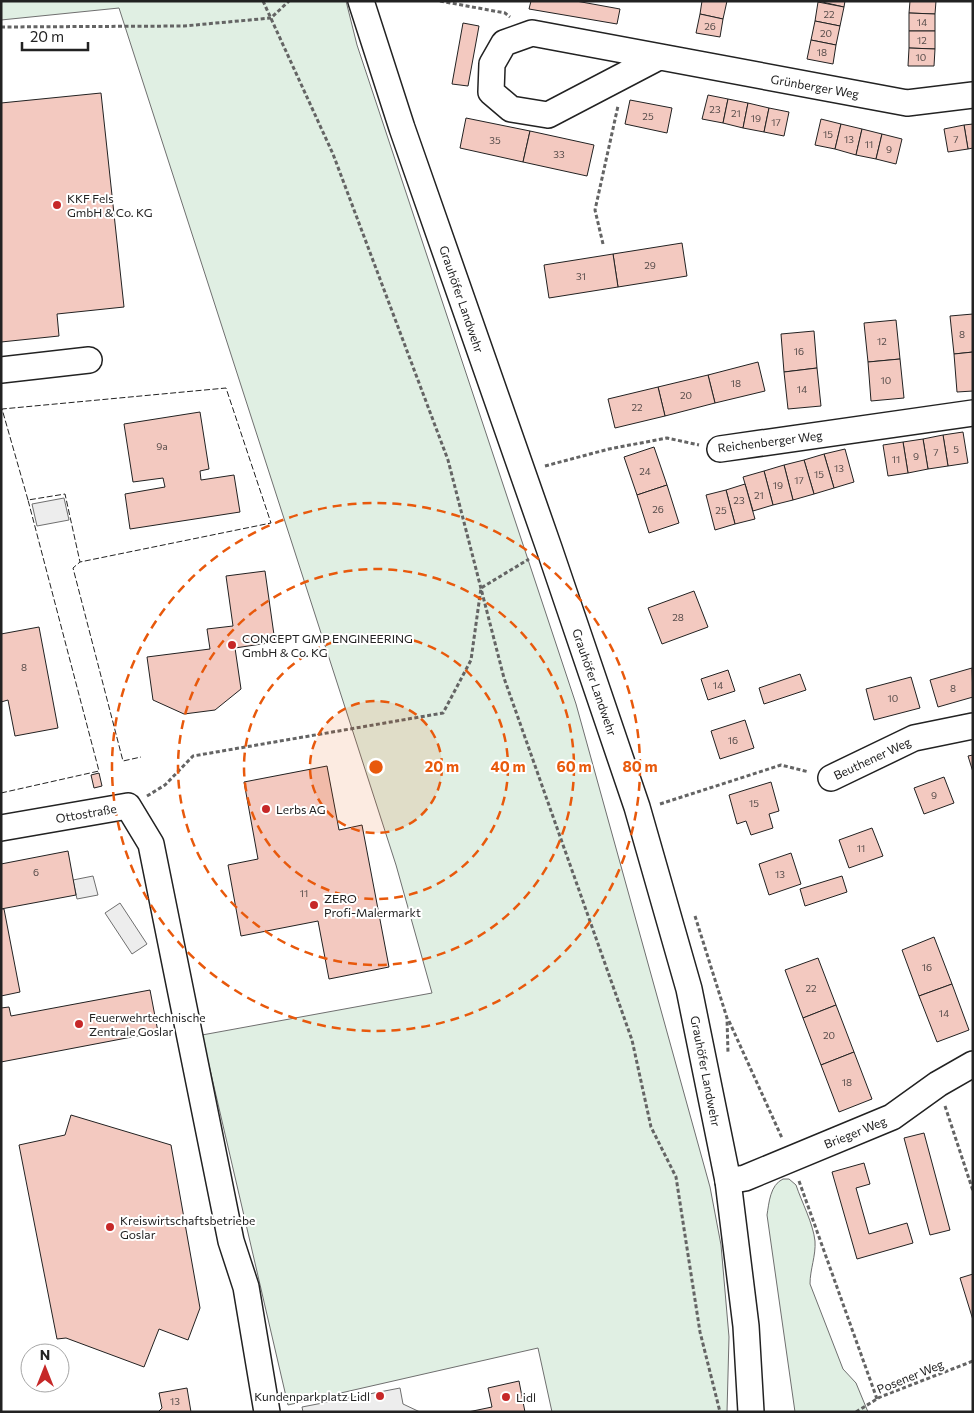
<svg xmlns="http://www.w3.org/2000/svg" width="974" height="1413" font-family="Commissioner,sans-serif">
<rect width="100%" height="100%" fill="#fff"/>
<g fill="#e0efe3" stroke="#6f6f6f">
<polygon points="1,1 346,1 357,45 576,704 710,1187 721,1245 729,1337 727,1412 552,1412 538,1348 288,1405 202,1035 432,993 396,865 119,8 1,20"/>
<path d="M783,1179H789L796,1185C802,1203 813,1223 815,1241C816,1256 810,1269 810,1284L843,1369L856,1383L868,1412H795L767,1215C769,1203 770,1185 783,1179Z"/>
</g>
<g fill="#ededed" stroke="#6f6f6f">
<polygon points="64,498 69,520 37,526 32,504"/>
<polygon points="93,876 98,895 77,899 73,880"/>
<polygon points="120,903 147,944 132,954 105,913"/>
<polygon points="400,1388 403,1404 420,1412 303,1412 302,1407"/>
</g>
<g fill="#f3c9c0" stroke="#222">
<polygon points="531,1 576,1 620,9 617,24 529,9"/>
<polygon points="702,1 727,1 723,19 700,14"/>
<polygon points="818,1 845,1 844,7"/>
<polygon points="910,1 936,1 935,14 909,13"/>
<polygon points="818,2 844,7 840,26 815,21"/>
<polygon points="909,13 935,14 935,31 909,31"/>
<polygon points="700,14 723,19 720,37 696,33"/>
<polygon points="815,21 840,26 836,45 811,40"/>
<polygon points="463,23 479,26 468,86 452,84"/>
<polygon points="909,31 935,31 935,49 909,48"/>
<polygon points="811,40 836,45 833,64 807,59"/>
<polygon points="909,48 935,49 934,66 908,66"/>
<polygon points="101,93 124,307 57,314 59,336 1,342 1,103"/>
<polygon points="708,95 728,99 723,123 702,119"/>
<polygon points="728,99 748,103 743,128 723,123"/>
<polygon points="630,100 672,108 667,133 625,124"/>
<polygon points="748,103 769,108 764,132 743,128"/>
<polygon points="769,108 789,112 784,136 764,132"/>
<polygon points="466,118 530,131 523,162 460,148"/>
<polygon points="821,119 841,124 835,149 815,145"/>
<polygon points="841,124 862,129 856,155 835,149"/>
<polygon points="973,124 973,148 968,149 964,125"/>
<polygon points="964,125 968,149 948,152 944,129"/>
<polygon points="862,129 882,134 876,159 856,155"/>
<polygon points="530,131 594,145 587,176 523,162"/>
<polygon points="882,134 902,139 896,164 876,159"/>
<polygon points="682,243 687,276 618,287 613,254"/>
<polygon points="613,254 618,287 549,298 544,265"/>
<polygon points="973,314 973,352 954,354 950,316"/>
<polygon points="896,320 900,359 868,362 864,323"/>
<polygon points="814,331 817,368 784,372 781,334"/>
<polygon points="973,352 973,391 957,392 954,354"/>
<polygon points="900,359 904,398 871,401 868,362"/>
<polygon points="758,362 765,391 715,403 708,375"/>
<polygon points="817,368 821,406 788,409 784,372"/>
<polygon points="708,375 715,403 665,416 658,387"/>
<polygon points="658,387 665,416 615,428 608,399"/>
<polygon points="200,412 209,469 200,471 201,480 234,475 240,512 130,529 125,494 165,487 163,478 133,482 124,424"/>
<polygon points="963,432 968,463 948,466 943,435"/>
<polygon points="943,435 948,466 928,469 923,439"/>
<polygon points="923,439 928,469 908,473 903,442"/>
<polygon points="903,442 908,473 888,476 883,445"/>
<polygon points="654,447 667,485 637,495 624,457"/>
<polygon points="845,449 854,482 834,488 824,454"/>
<polygon points="824,454 834,488 814,494 804,460"/>
<polygon points="804,460 814,494 793,500 784,465"/>
<polygon points="784,465 793,500 773,505 764,471"/>
<polygon points="764,471 773,505 753,511 743,477"/>
<polygon points="745,484 755,519 735,524 726,490"/>
<polygon points="667,485 679,523 649,533 637,495"/>
<polygon points="726,490 735,524 715,530 706,495"/>
<polygon points="265,571 275,642 235,648 241,689 215,710 184,714 153,700 147,657 210,649 207,629 233,626 226,576"/>
<polygon points="694,591 708,627 662,644 648,608"/>
<polygon points="39,627 58,728 15,736 8,700 1,702 1,634"/>
<polygon points="972,668 973,697 938,707 930,680"/>
<polygon points="728,670 735,691 708,700 701,679"/>
<polygon points="800,674 806,690 764,704 759,688"/>
<polygon points="911,677 920,708 874,720 866,689"/>
<polygon points="745,720 754,748 720,759 711,731"/>
<polygon points="973,755 973,772 968,756"/>
<polygon points="327,766 339,830 362,825 389,967 329,979 318,921 241,936 228,865 258,859 244,782"/>
<polygon points="99,773 102,786 94,788 91,775"/>
<polygon points="944,777 954,803 924,814 914,788"/>
<polygon points="771,782 779,811 769,814 773,828 751,835 746,821 737,824 729,795"/>
<polygon points="872,828 883,856 849,868 839,840"/>
<polygon points="68,851 76,895 1,909 1,864"/>
<polygon points="791,853 801,884 769,895 759,864"/>
<polygon points="842,876 847,892 805,906 800,889"/>
<polygon points="1,909 4,909 20,992 1,996"/>
<polygon points="934,937 952,984 919,996 902,950"/>
<polygon points="818,958 836,1005 803,1018 785,970"/>
<polygon points="952,984 969,1030 937,1042 919,996"/>
<polygon points="150,990 158,1032 1,1062 1,1008 9,1007 11,1016"/>
<polygon points="836,1005 854,1052 821,1065 803,1018"/>
<polygon points="854,1052 872,1099 839,1112 821,1065"/>
<polygon points="71,1115 171,1145 200,1308 188,1340 159,1329 144,1367 66,1338 57,1339 19,1145 65,1135"/>
<polygon points="924,1133 950,1230 930,1235 904,1138"/>
<polygon points="864,1163 870,1184 856,1188 869,1234 907,1223 913,1243 857,1259 832,1172"/>
<polygon points="973,1274 973,1320 960,1278"/>
<polygon points="519,1381 525,1412 468,1412 492,1407 488,1388"/>
<polygon points="187,1388 191,1412 158,1412 162,1408 159,1393"/>
</g>
<g fill="none" stroke-linecap="round" stroke-linejoin="round">
<g stroke="#222" stroke-width="28">
<g id="minor">
<polyline points="361,1 402,128 549,548 637,807 689,989 728,1181 746,1326 751,1412"/>
<polyline points="657,58 548,115 511,109 491,92 492,64 504,43 532,33 907,103 973,95"/>
<polyline points="1,370 89,360"/>
<polyline points="720,449 973,413"/>
<polyline points="831,778 914,738 973,726"/>
<polyline points="1,828 128,806 151,844 231,1241 246,1287 267,1412"/>
<polyline points="728,1181 745,1178 892,1117 938,1084 973,1064"/>
</g>
</g>
<g stroke="#646464" stroke-width="3" stroke-dasharray="4 2.5" stroke-linecap="butt">
<polyline points="263,1 333,154 448,460 504,678 632,1040 651,1127 676,1177 700,1332 720,1412"/>
<polyline points="440,1 505,13 510,17"/>
<polyline points="1,27 184,26 271,18 289,1"/>
<polyline points="603,244 595,210 618,106"/>
<polyline points="545,466 609,449 667,438 699,445"/>
<polyline points="147,796 165,785 193,756 443,713 471,660 481,588 529,559"/>
<polyline points="660,804 781,765 809,772"/>
<polyline points="695,916 727,1018 728,1053"/>
<polyline points="729,1021 782,1138"/>
<polyline points="945,1106 973,1191"/>
<polyline points="799,1181 877,1399"/>
<polyline points="856,1412 880,1397 973,1361"/>
</g>
<use href="#minor" stroke="#fff" stroke-width="25"/>
<g stroke="#222" stroke-width="1" stroke-dasharray="6 2.5" stroke-linecap="butt">
<polyline points="28,500 2,409 226,388 271,523 80,562"/>
<polyline points="1,793 99,771 28,500 65,494 80,562 73,568 123,761 141,757"/>
</g>
</g>
<circle cx="376" cy="767" r="66" fill="#e8590c" fill-opacity=".12"/>
<g fill="none" stroke="#e8590c" stroke-width="2.5" stroke-dasharray="9 6">
<circle cx="376" cy="767" r="66"/>
<circle cx="376" cy="767" r="132"/>
<circle cx="376" cy="767" r="198"/>
<circle cx="376" cy="767" r="264"/>
</g>
<g fill="#c62828" stroke="#fff" stroke-width="2">
<circle cx="57" cy="205" r="5"/>
<circle cx="232" cy="645" r="5"/>
<circle cx="266" cy="809" r="5"/>
<circle cx="314" cy="905" r="5"/>
<circle cx="79" cy="1024" r="5"/>
<circle cx="110" cy="1227" r="5"/>
<circle cx="380" cy="1396" r="5"/>
<circle cx="506" cy="1397" r="5"/>
</g>
<g text-anchor="middle" dominant-baseline="central" stroke-width="4" stroke-linejoin="round" paint-order="stroke">
<g font-size="10" fill="#564c4a">
<text x="829" y="14">22</text>
<text x="922" y="22">14</text>
<text x="710" y="26">26</text>
<text x="826" y="33">20</text>
<text x="922" y="40">12</text>
<text x="822" y="52">18</text>
<text x="921" y="57">10</text>
<text x="715" y="109">23</text>
<text x="736" y="113">21</text>
<text x="648" y="116">25</text>
<text x="756" y="118">19</text>
<text x="776" y="122">17</text>
<text x="828" y="134">15</text>
<text x="849" y="139">13</text>
<text x="956" y="139">7</text>
<text x="495" y="140">35</text>
<text x="869" y="144">11</text>
<text x="889" y="149">9</text>
<text x="559" y="154">33</text>
<text x="650" y="265">29</text>
<text x="581" y="276">31</text>
<text x="962" y="334">8</text>
<text x="882" y="341">12</text>
<text x="799" y="351">16</text>
<text x="886" y="380">10</text>
<text x="736" y="383">18</text>
<text x="802" y="389">14</text>
<text x="686" y="395">20</text>
<text x="637" y="407">22</text>
<text x="162" y="446">9a</text>
<text x="956" y="449">5</text>
<text x="936" y="452">7</text>
<text x="916" y="456">9</text>
<text x="896" y="459">11</text>
<text x="839" y="468">13</text>
<text x="645" y="471">24</text>
<text x="819" y="474">15</text>
<text x="799" y="480">17</text>
<text x="778" y="485">19</text>
<text x="759" y="495">21</text>
<text x="739" y="500">23</text>
<text x="658" y="509">26</text>
<text x="721" y="510">25</text>
<text x="678" y="617">28</text>
<text x="24" y="667">8</text>
<text x="718" y="685">14</text>
<text x="953" y="688">8</text>
<text x="893" y="698">10</text>
<text x="733" y="740">16</text>
<text x="934" y="795">9</text>
<text x="754" y="803">15</text>
<text x="861" y="848">11</text>
<text x="36" y="872">6</text>
<text x="780" y="874">13</text>
<text x="304" y="893">11</text>
<text x="927" y="967">16</text>
<text x="811" y="988">22</text>
<text x="944" y="1013">14</text>
<text x="829" y="1035">20</text>
<text x="847" y="1082">18</text>
<text x="175" y="1401">13</text>
</g>
<g font-size="12" fill="#222" stroke="#fff">
<text transform="translate(815 86) rotate(10)">Grünberger Weg</text>
<text transform="translate(462 299) rotate(71)">Grauhöfer Landwehr</text>
<text transform="translate(770 441) rotate(-7)">Reichenberger Weg</text>
<text transform="translate(595 682) rotate(71)">Grauhöfer Landwehr</text>
<text transform="translate(872 758) rotate(-25)">Beuthener Weg</text>
<text transform="translate(86 813) rotate(-10)">Ottostraße</text>
<text transform="translate(706 1071) rotate(79)">Grauhöfer Landwehr</text>
<text transform="translate(855 1132) rotate(-22)">Brieger Weg</text>
<text transform="translate(910 1376) rotate(-22)">Posener Weg</text>
</g>
<g font-size="12" fill="#222" stroke="#fff" text-anchor="start">
<text x="67" y="198">KKF Fels<tspan x="67" dy="14">GmbH &amp; Co. KG</tspan></text>
<text x="242" y="638">CONCEPT GMP ENGINEERING<tspan x="242" dy="14">GmbH &amp; Co. KG</tspan></text>
<text x="276" y="809">Lerbs AG</text>
<text x="324" y="898">ZERO<tspan x="324" dy="14">Profi-Malermarkt</tspan></text>
<text x="89" y="1017">Feuerwehrtechnische<tspan x="89" dy="14">Zentrale Goslar</tspan></text>
<text x="120" y="1220">Kreiswirtschaftsbetriebe<tspan x="120" dy="14">Goslar</tspan></text>
<text x="370" y="1396" text-anchor="end">Kundenparkplatz Lidl</text>
<text x="516" y="1397">Lidl</text>
</g>
</g>
<circle cx="376" cy="767" r="8" fill="#e8590c" stroke="#fff" stroke-width="2.5"/>
<g font-size="15" text-anchor="middle" font-weight="bold" fill="#e8590c" stroke="#fff" stroke-width="4" stroke-linejoin="round" paint-order="stroke">
<text x="442" y="772">20 m</text>
<text x="508" y="772">40 m</text>
<text x="574" y="772">60 m</text>
<text x="640" y="772">80 m</text>
</g>
<rect width="974" height="1413" fill="none" stroke="#222222" stroke-width="5"/>
<g transform="translate(45 1368)"><circle r="24" fill="#ffffff" stroke="#a7a7a7"/>
<path d="M0-4L9 19L0 12L-9 19Z" fill="#c62828"/>
<text y="-8" font-size="14" font-weight="bold" text-anchor="middle" fill="#222222">N</text>
</g>
<path d="M22 42v8h66v-8" fill="none" stroke="#222222" stroke-width="2.5"/>
<text x="30" y="42" font-size="15" fill="#222222" stroke="#ffffff" stroke-width="4" paint-order="stroke">20 m</text>
</svg>
